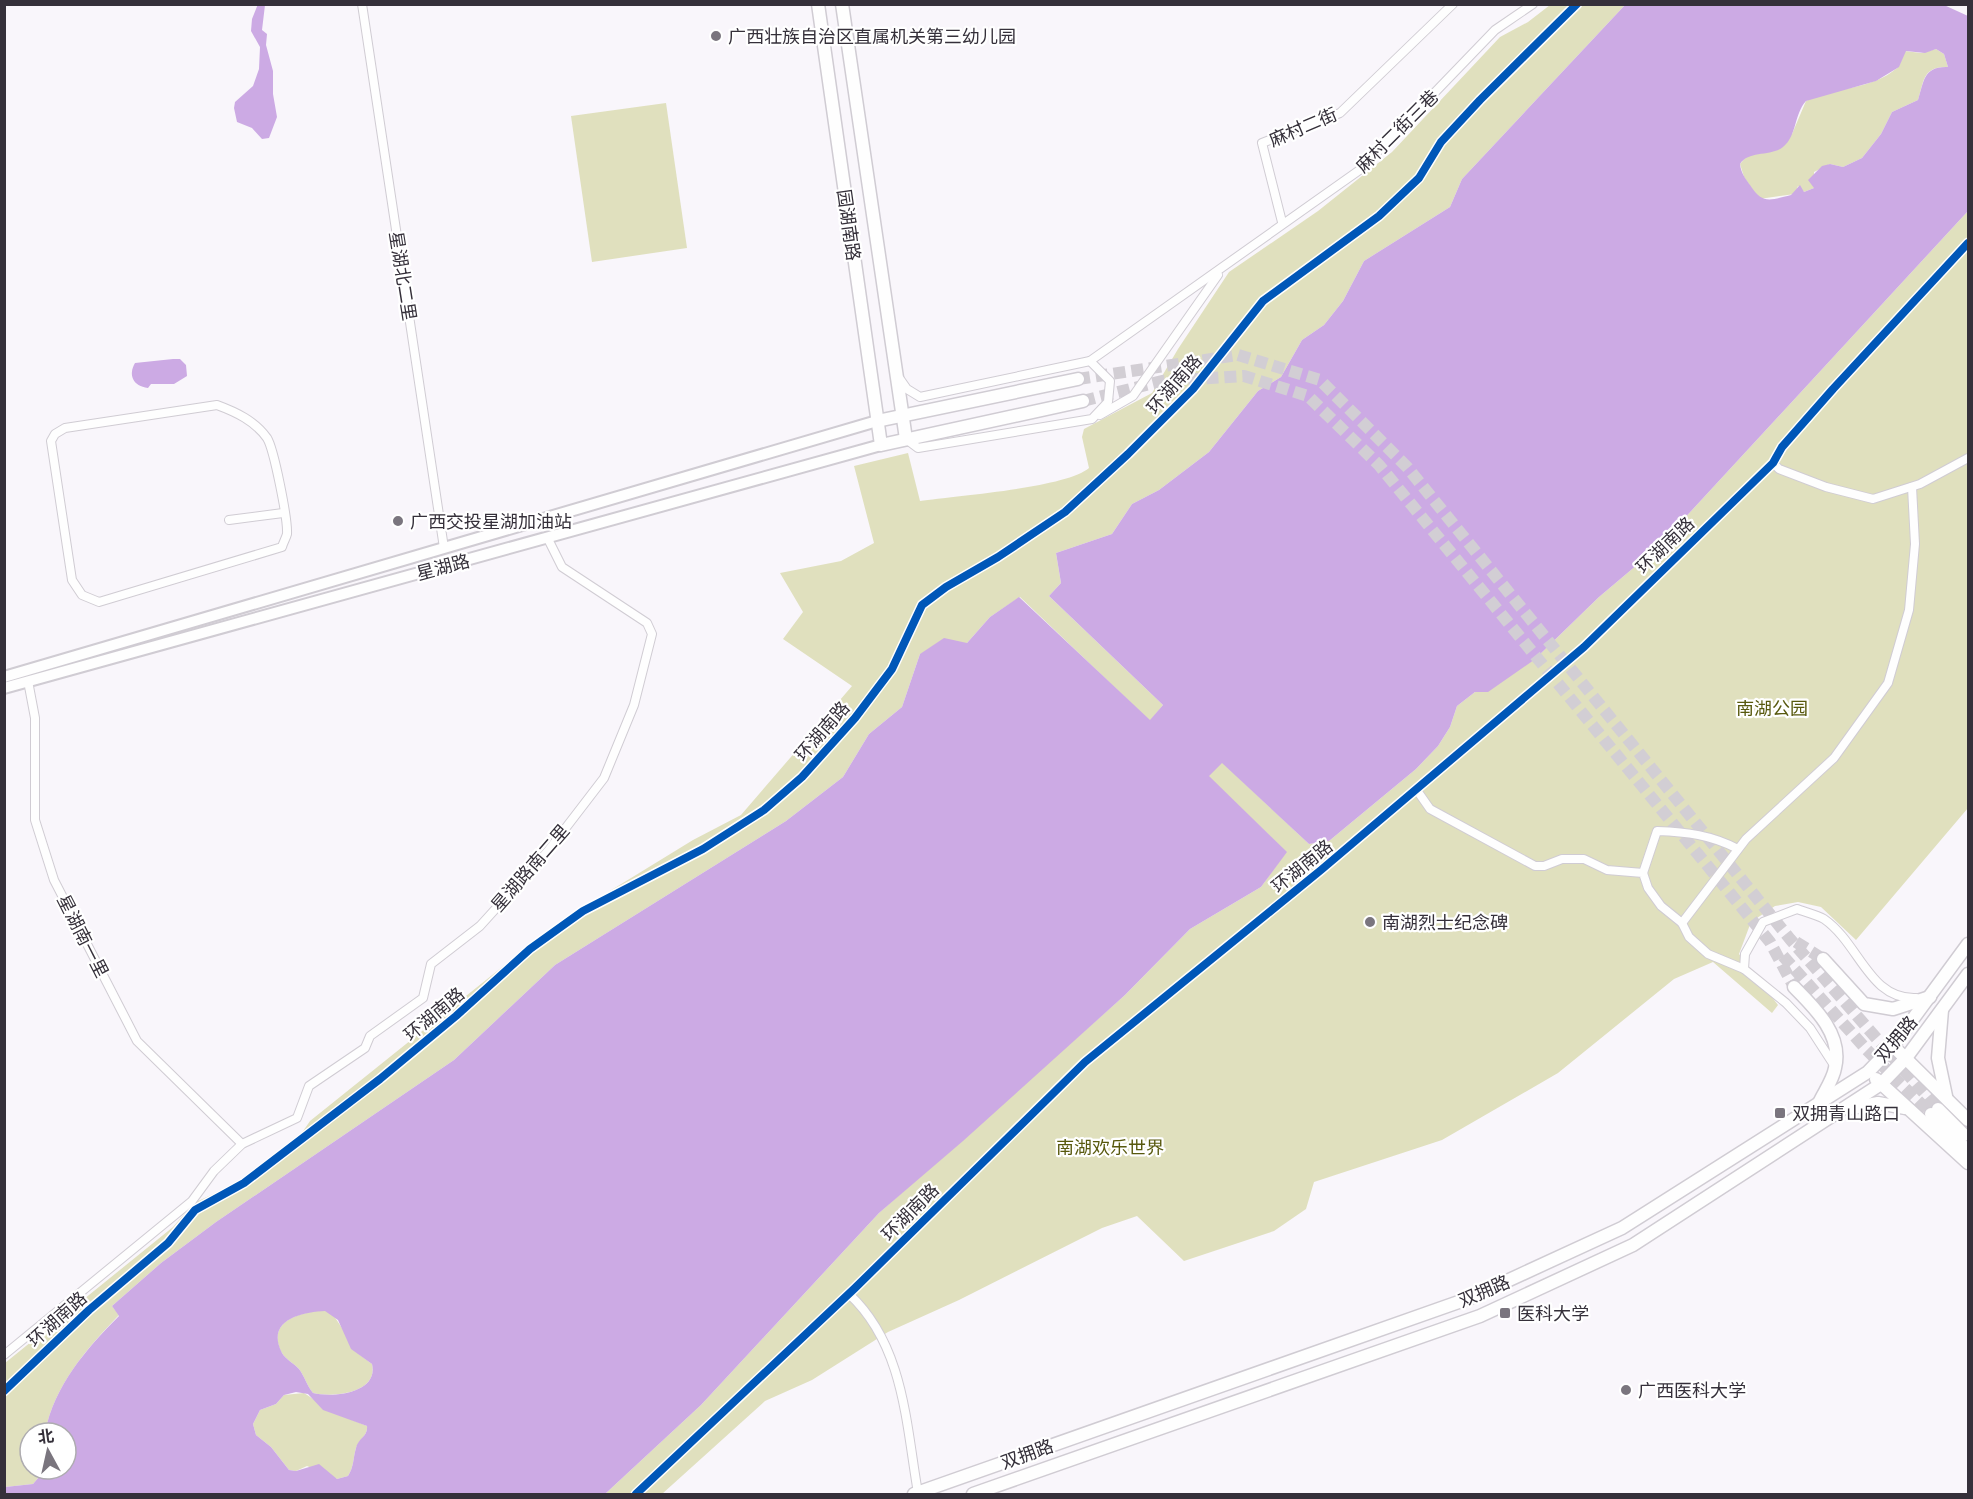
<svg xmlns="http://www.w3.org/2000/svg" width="1973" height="1499" font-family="'IBM Plex Sans','Noto Sans SC',sans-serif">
<rect width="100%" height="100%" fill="#f9f6fb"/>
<g fill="#e0e0be">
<path d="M1550,5H1625L1462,179L1450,207L1364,261L1343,301L1324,325L1302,340L1281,377L1258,391L1209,452L1159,490L1132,504L1112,534L1056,553L1061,583L1049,596L1163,705L1150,721L1020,597L990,617L967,643L920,654L902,707L869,734L843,777L786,821L555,965L454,1060L216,1222L161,1263L112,1306L119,1315C86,1349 54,1386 45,1433H30V1469H39V1477L33,1484L5,1487V1363L173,1227L194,1203L243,1180L297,1140L310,1121L527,947L587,905L693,840L741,815L852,686L783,639L803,612L780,573L841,561L874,543L854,466L908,453L920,501C954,496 1066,488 1089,468L1082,437L1084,429L1152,393L1178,349L1229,272L1318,211L1392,152L1500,37L1528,22Z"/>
<path d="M1936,49L1944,54L1948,67C1922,66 1924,82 1918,100L1892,112L1881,134L1862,158L1843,167L1830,164L1814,172V188L1804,192L1798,186L1795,194L1759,199L1744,177L1740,164L1747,156L1792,134L1806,101C1834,87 1872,90 1897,68C1902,63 1902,56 1905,51L1921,53Z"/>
<polygon points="666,103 687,248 592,262 571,116"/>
<polygon points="1968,211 1968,808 1856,940 1821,907 1798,902 1775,906 1751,922 1739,954 1778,1005 1772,1013 1713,962 1674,979 1558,1073 1442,1140 1314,1182 1306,1209 1274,1231 1184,1261 1137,1216 1102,1228 959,1300 888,1332 812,1380 765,1401 662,1494 605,1494 701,1405 879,1213 1125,995 1190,929 1261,887 1286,852 1208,776 1222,762 1309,844 1329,841 1416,769 1438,746 1450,727 1457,706 1475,692 1534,660 1599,597 1657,548"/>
<path d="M325,1310L332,1313L360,1355L372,1364C379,1393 333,1398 313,1393C307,1386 305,1377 299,1369C294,1363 286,1360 282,1353C265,1320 302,1312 325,1310Z"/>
<path d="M304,1393L335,1413L367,1426C368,1436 359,1439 356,1448C353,1458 354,1467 348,1476L337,1479L307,1466L296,1471L289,1470L271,1447L256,1435L253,1424L260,1410L276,1404L284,1395Z"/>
</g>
<g fill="#ccaae4" fill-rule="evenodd">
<polygon points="258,4 265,5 262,30 267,34 266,45 273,71 273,94 277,117 269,138 262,139 252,128 237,122 234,108 235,102 253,86 259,69 260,47 251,31 252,19"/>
<path d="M1944,5L1968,16V211L1657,548L1599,597L1534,660L1488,692H1475L1457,706L1450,727L1438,746L1416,769L1329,841L1309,844L1222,763L1209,776L1287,852L1261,887L1190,929L1125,995L963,1141L879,1213L701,1405L605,1494H5V1487L33,1484L39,1477V1469H66V1433H45C54,1386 86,1349 119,1316L112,1306L161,1263L216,1222L454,1060L555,965L786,821L843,777L869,734L902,707L920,654L944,638L967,643L990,617L1019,597L1150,720L1163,705L1049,596L1061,583L1056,553L1112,534L1132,504L1159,490L1209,452L1258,391L1281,377L1302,340L1324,325L1343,301L1364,261L1450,207L1462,179L1625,5ZM1936,49L1944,54L1948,67C1923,66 1924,82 1918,100L1892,112L1881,134L1862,158L1843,167L1830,164L1822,166L1808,180L1814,188L1804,192L1800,185L1791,195C1770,200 1763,205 1750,185C1745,178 1741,173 1740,164C1749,150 1771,157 1783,147C1797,136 1794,114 1806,101L1876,81L1899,67L1906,51L1925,53ZM325,1311L338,1320L351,1349L372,1364C379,1393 333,1398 313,1393C307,1386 305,1377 299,1369C294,1363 286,1360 282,1353C265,1320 302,1312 325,1311ZM296,1392L308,1394L323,1410L367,1426C368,1437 358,1438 356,1448C353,1458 354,1467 348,1476L337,1479L319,1464L296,1471L289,1470L271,1447L256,1435L253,1424L260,1410L276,1404L284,1395Z"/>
<path d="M173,359H180L186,365L187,376L174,384H151L148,388C133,386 128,375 135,363Z"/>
</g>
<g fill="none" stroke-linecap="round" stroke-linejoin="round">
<g stroke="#d2ced4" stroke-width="12" stroke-dasharray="12 6" stroke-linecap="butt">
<polyline points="1078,379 1238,355 1320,380 1407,467 1790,939 1938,1109"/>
<polyline points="1083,401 1162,381 1244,376 1308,396 1379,465 1770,942 1794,987"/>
<polyline points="1796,942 1823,959"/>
<polyline points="1783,956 1866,1049 1931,1114"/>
</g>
<g stroke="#d0ccd3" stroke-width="10">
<g id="minor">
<polyline points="362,4 444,548"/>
<polyline points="1282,222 1262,143 1340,113 1453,4"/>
<polyline points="1090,361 1361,169 1495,30 1533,4"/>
<polyline points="900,379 907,389 920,397 1090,361 1110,381 1108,402 1092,419 918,448 906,439"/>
<path d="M217,405C236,412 255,421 267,438C274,449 288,520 287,534C286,538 283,543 282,547L99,602L82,595L72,580L51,441L55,434L65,428Z"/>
<polyline points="1100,415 1133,396 1218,275"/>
<polyline points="1773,463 1779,469 1826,487 1873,499 1920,484 1968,458"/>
<polyline points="229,520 283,513"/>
<polyline points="28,681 35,718 35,820 54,880 137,1041 242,1144"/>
<polyline points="1416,789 1430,809 1535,866 1544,866 1562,859 1584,859 1607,870 1643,873 1648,888 1661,906 1682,923 1689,937 1708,954 1744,969"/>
<path d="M1643,873L1657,831C1687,832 1711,835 1738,849"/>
<polyline points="1682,923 1746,839 1834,758 1888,683 1909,610 1915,544 1912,487"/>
<path d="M1834,1065L1810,1028L1786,1003L1744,969L1745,954L1763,922L1797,909C1805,912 1817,915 1824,919C1860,944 1869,1000 1916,998"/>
<path d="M849,1294C904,1345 906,1424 918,1493"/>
<polyline points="4,1355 192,1201 214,1171 242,1144 297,1118 309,1086 365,1048 370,1036 423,998 431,964 480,926 548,851 604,778 634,705 652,634 647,623 562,567 548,539"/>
<polyline points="4,1391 89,1310 168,1243 195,1210 244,1183 380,1079 456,1016 530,949 583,911 703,849 764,810 802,777 855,718 892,669 922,605 946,587 998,557 1065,512 1128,454 1193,389 1263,301 1379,216 1419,178 1441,142 1480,100 1577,4"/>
<polyline points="636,1494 855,1288 1085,1062 1321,870 1584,647 1773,463 1782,447 1833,389 1968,243"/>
</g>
</g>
<g stroke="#d0ccd3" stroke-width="14">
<g id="secondary">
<polyline points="4,677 877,421"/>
<polyline points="4,688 881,445"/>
</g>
</g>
<g stroke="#d0ccd3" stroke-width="15">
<g id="primary">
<polyline points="818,4 881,445 1083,401"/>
<polyline points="842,4 906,439"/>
<polyline points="877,421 1078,379"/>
<polyline points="1823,959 1864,1004 1893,1009 1930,997"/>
<path d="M1794,987C1815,1008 1843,1035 1835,1068C1833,1080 1824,1092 1819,1103"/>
<polyline points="1942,1010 1938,1058 1946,1096"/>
<polyline points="1893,1046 1968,1120"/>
<polyline points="1876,1079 1968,1163"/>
<polyline points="1852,1108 1878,1103 1905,1108"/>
<polyline points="1938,1109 1964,1135"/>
<polyline points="1931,1114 1968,1151"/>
<polyline points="914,1494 1470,1298 1622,1228 1868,1072 1893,1046 1968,944"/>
<polyline points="973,1494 1480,1316 1633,1245 1881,1084 1906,1058 1968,974"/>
</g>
</g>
<use href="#minor" stroke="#fefefe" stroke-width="8"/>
<use href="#secondary" stroke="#fefefe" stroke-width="10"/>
<use href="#primary" stroke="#fefefe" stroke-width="12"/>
<g stroke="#fff" stroke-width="11">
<g id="cycleway">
<polyline points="4,1391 89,1310 168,1243 195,1210 244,1183 380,1079 456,1016 530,949 583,911 703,849 764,810 802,777 855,718 892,669 922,605 946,587 998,557 1065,512 1128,454 1193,389 1263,301 1379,216 1419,178 1441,142 1480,100 1577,4"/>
<polyline points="636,1494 855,1288 1085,1062 1321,870 1584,647 1773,463 1782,447 1833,389 1968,243"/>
</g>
</g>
<use href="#cycleway" stroke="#0057b8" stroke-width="8"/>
</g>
<g fill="#7a757e" stroke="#fff" stroke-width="2">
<circle cx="716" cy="36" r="6"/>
<circle cx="398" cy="521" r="6"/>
<circle cx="1370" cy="922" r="6"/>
<rect x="1774" y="1107" width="12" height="12" rx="3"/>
<rect x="1499" y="1307" width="12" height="12" rx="3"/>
<circle cx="1626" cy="1390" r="6"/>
</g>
<g text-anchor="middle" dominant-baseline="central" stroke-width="4.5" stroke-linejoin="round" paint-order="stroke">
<g font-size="18" fill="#35303a" stroke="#fff" text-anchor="start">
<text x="728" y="36">广西壮族自治区直属机关第三幼儿园</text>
<text x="410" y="521">广西交投星湖加油站</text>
<text x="1382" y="922">南湖烈士纪念碑</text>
<text x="1792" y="1113">双拥青山路口</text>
<text x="1517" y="1313">医科大学</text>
<text x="1638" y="1390">广西医科大学</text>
</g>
<g font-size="18" fill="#35303a" stroke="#fff">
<text transform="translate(1303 127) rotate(-23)">麻村二街</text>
<text transform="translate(1397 131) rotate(-45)">麻村二街三巷</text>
<text transform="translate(849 225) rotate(82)">园湖南路</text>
<text transform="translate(403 276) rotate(81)">星湖北二里</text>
<text transform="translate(1174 384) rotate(-49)">环湖南路</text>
<text transform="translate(1665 545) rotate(-44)">环湖南路</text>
<text transform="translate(443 567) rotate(-15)">星湖路</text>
<text transform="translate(822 731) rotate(-49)">环湖南路</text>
<text transform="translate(1302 866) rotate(-39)">环湖南路</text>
<text transform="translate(530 868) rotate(-49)">星湖路南二里</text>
<text transform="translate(83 936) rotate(63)">星湖南一里</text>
<text transform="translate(434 1014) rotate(-40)">环湖南路</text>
<text transform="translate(1896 1039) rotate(-50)">双拥路</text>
<text transform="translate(910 1212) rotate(-45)">环湖南路</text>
<text transform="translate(1484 1291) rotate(-23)">双拥路</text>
<text transform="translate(57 1319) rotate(-42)">环湖南路</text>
<text transform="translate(1027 1454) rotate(-20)">双拥路</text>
</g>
<g font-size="18" fill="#58590e" stroke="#fff">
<text x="1772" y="708">南湖公园</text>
<text x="1110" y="1147">南湖欢乐世界</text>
</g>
</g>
<rect width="1973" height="1499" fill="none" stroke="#35303a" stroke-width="12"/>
<g transform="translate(48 1451) rotate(352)"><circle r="28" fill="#ffffff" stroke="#aeacb0" stroke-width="1.5"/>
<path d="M0-4.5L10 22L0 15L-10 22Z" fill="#7a757e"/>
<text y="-9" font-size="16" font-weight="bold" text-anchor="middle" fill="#35303a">北</text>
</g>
</svg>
